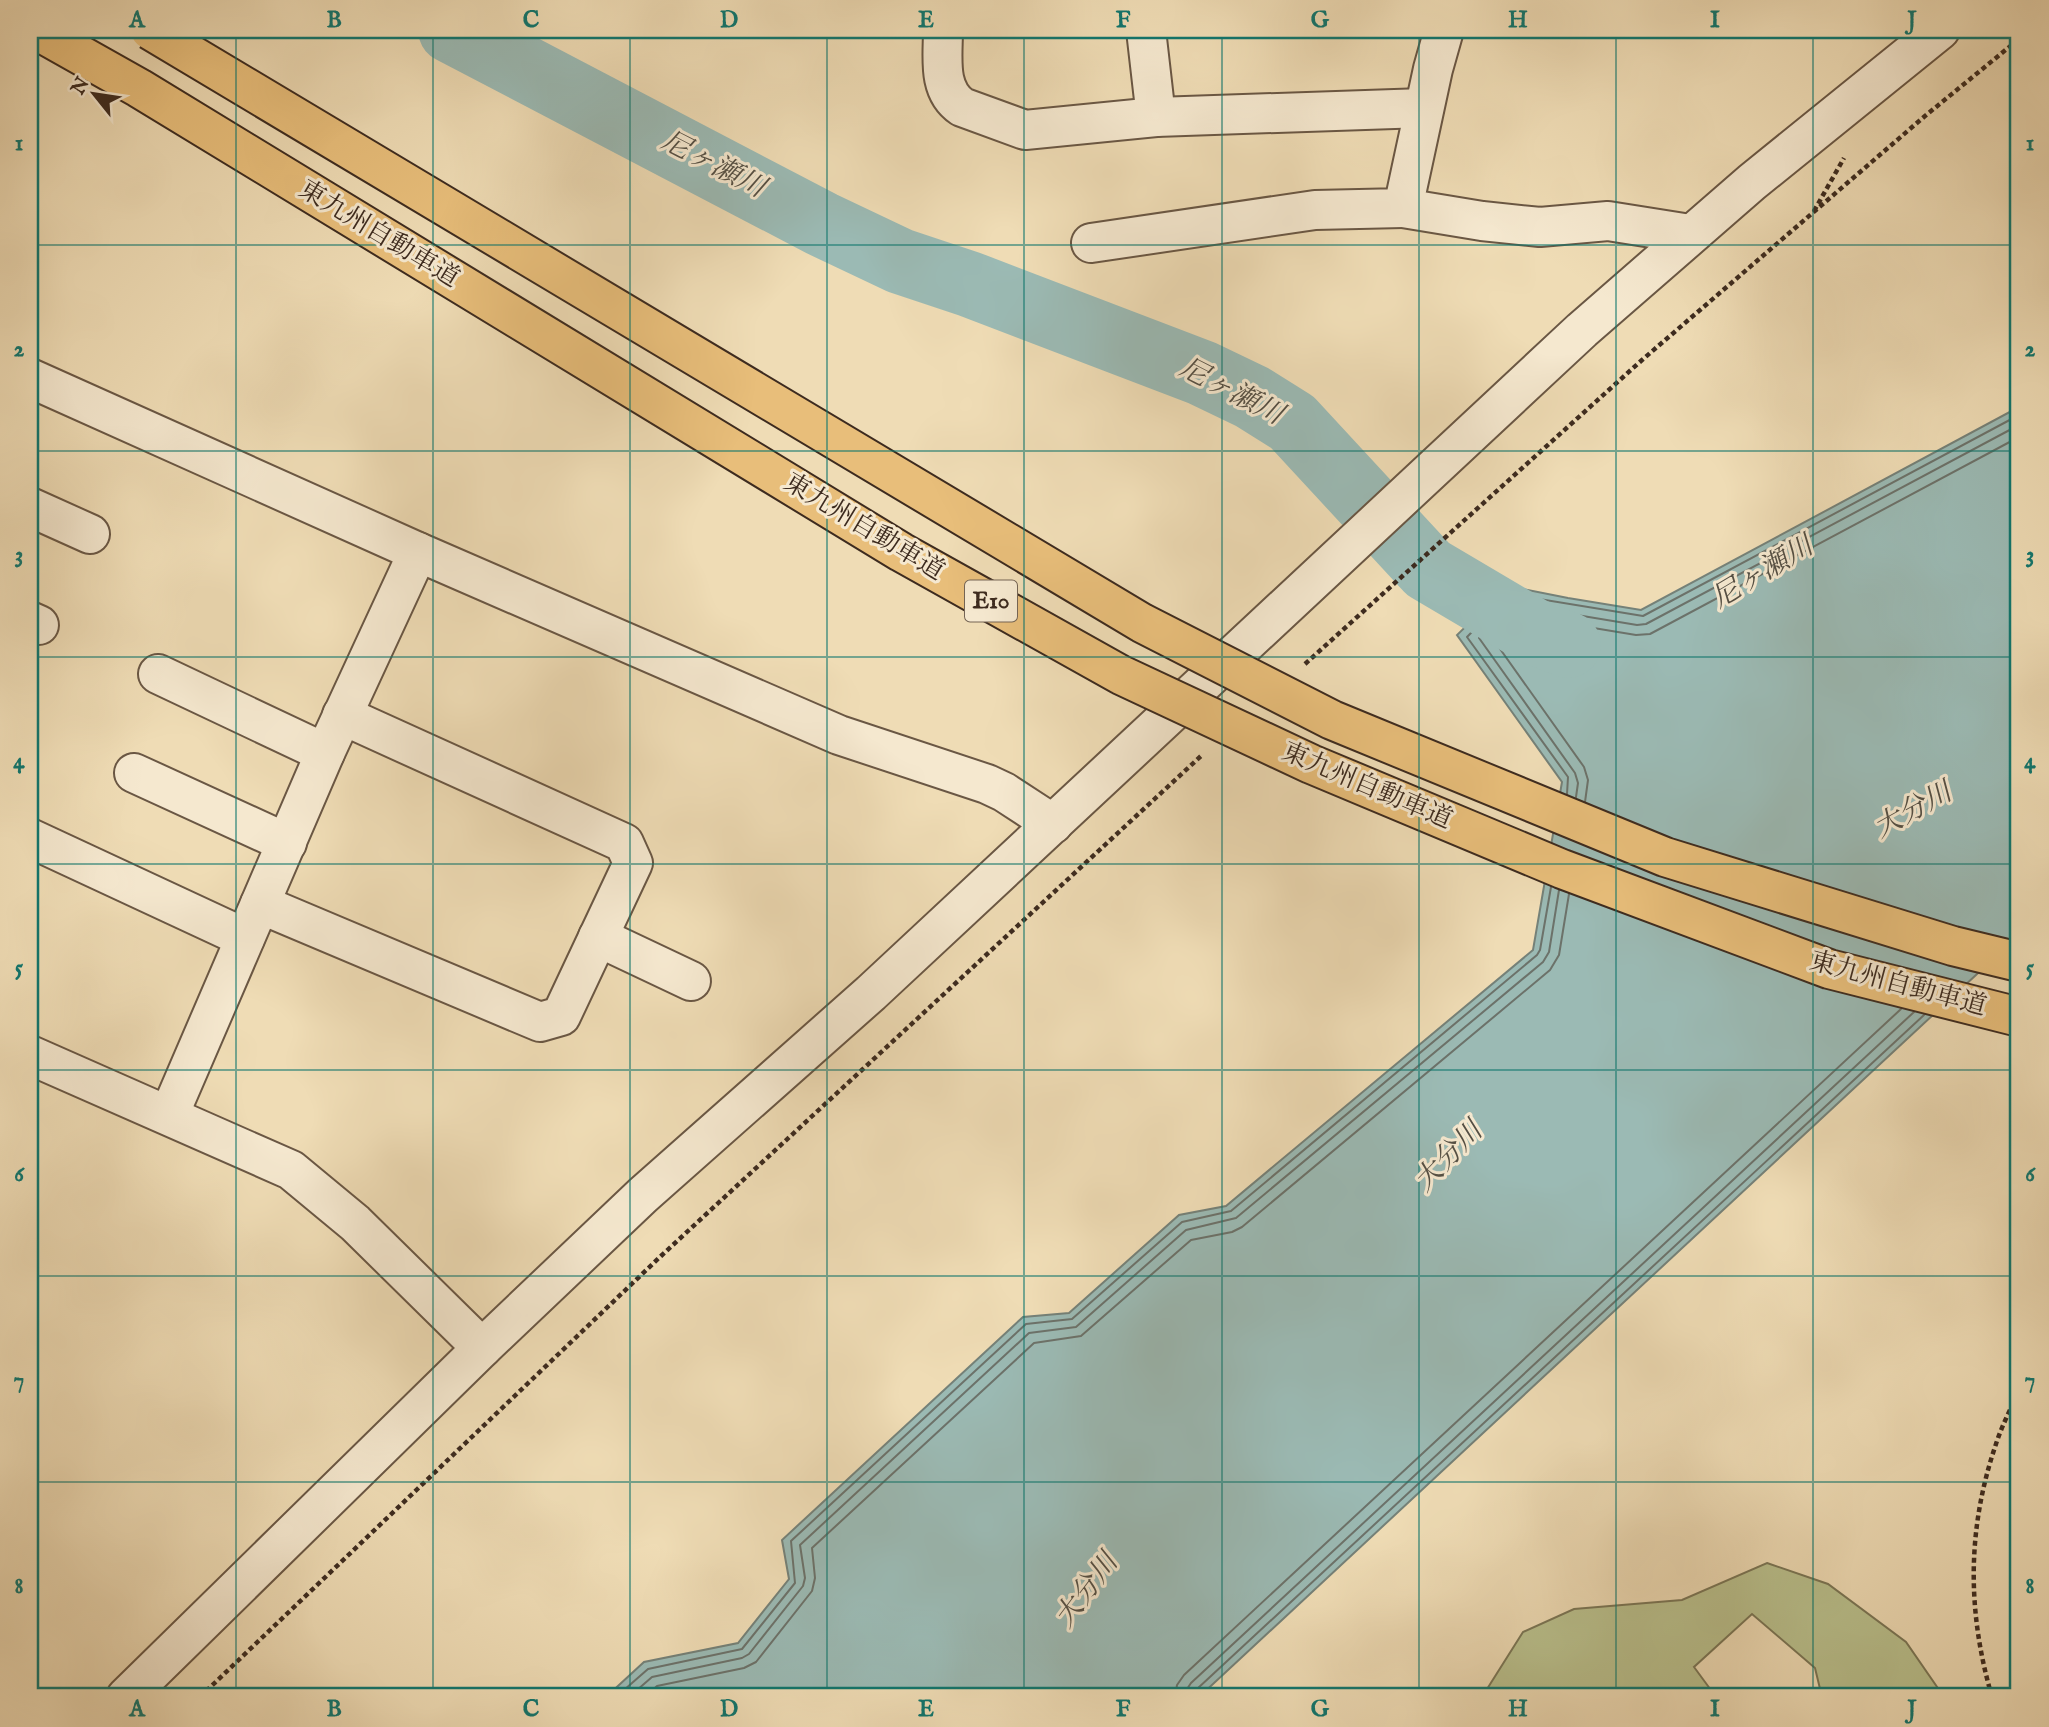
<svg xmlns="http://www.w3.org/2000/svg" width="2049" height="1727" font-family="'IM FELL English','Noto Serif JP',serif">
<rect width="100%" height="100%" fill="#efdcb5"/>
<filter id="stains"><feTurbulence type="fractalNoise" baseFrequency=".00286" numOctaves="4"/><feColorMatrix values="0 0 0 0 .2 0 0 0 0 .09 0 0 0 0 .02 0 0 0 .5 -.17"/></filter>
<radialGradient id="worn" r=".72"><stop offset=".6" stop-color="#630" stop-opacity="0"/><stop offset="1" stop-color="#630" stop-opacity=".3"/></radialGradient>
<polygon fill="#b9c08d" stroke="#7b7656" stroke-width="2" points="1767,1563 1828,1584 1906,1642 1944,1697 1822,1697 1815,1668 1752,1614 1694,1667 1716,1697 1482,1697 1523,1632 1574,1609 1682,1600"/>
<polygon fill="#9bbab4" stroke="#758178" stroke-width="2" points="2019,407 2019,935 1199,1697 606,1697 644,1662 738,1643 789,1579 782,1540 1023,1317 1069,1313 1179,1215 1226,1206 1533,950 1562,782 1457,635 1507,586 1568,598 1641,610"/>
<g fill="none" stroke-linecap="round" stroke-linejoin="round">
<g stroke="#6c726a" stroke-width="2">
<polyline points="1567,794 1568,777 1467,637 1509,594 1643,616 2019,415"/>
<polyline points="1576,797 1578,783 1575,773 1479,638 1480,634 1511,604 1637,625 1646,624 2019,425"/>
<polyline points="1585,802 1588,780 1584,767 1493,639 1494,635 1515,615 1636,635 1650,634 2019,437"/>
<polyline points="616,1697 648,1669 742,1649 795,1583 791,1541 1026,1324 1072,1319 1182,1222 1231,1211 1537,955 1540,950 1551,887"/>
<polyline points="629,1697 652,1677 742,1658 749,1654 803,1586 805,1578 800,1545 1029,1333 1076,1327 1186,1230 1236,1218 1543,962 1549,952 1559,890"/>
<polyline points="645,1697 657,1686 744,1668 756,1662 812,1591 815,1578 812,1548 1034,1343 1081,1336 1191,1240 1232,1232 1242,1227 1550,970 1559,955 1569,894"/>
<polyline points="1175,1697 1177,1685 1184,1675 1901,1009"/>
<polyline points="1186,1697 1187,1689 1191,1683 1914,1012"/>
<polyline points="1195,1697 1197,1689 1924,1015"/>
</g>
<polyline stroke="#9bbab4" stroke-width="66" points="451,30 822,224 900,261 969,284 1202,373 1252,397 1292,422 1428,569 1533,631 1568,645"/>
<g stroke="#6a5744" stroke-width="42">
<g id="minor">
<path d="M943,30C943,57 937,90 962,107L1025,130L1156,117L1424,108"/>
<polyline points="1146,30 1156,117"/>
<polyline points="1403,208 1482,221 1540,227 1608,221 1690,234"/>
<polyline points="1091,243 1315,210 1403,208 1433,69 1444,30"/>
<polyline points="30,378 418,552 839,735 987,784 1004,792 1053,824"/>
<polyline points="30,507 90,534"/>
<polyline points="30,621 39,625"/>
<polyline points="158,674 325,753"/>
<polyline points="134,773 287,843"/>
<polyline points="30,838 245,938"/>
<polyline points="260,904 540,1022 561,1016 633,863 624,843 342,715"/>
<polyline points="598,937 691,981"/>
<polyline points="30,1055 291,1170 355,1223 482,1348"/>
<polyline points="169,1115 325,753 418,552"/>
<polyline points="126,1697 482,1348 643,1195 871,993 1582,330 1752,182 1940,30"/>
</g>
</g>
<g stroke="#3d2b1f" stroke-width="4.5" stroke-dasharray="5 3.5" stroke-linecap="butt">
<polyline points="1814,211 1844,158"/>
<polyline points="1305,664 1642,360 1925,116 2019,39"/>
<polyline points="200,1697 661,1256 1201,756"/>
<path d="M1992,1697C1967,1611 1967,1529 1996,1444C2002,1425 2012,1407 2019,1389"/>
</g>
<use href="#minor" stroke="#f5e8cf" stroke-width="38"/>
<g stroke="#3d2b1f" stroke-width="42" stroke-linecap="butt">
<g id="highway-bridge">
<polyline points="36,30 139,88 901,552 1121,675 1311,764 1562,869 1829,969 2019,1017"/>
<polyline points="150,30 1142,623 1332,720 1665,857 1953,946 2019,962"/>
</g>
</g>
<use href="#highway-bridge" stroke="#e8be7a" stroke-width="38"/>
</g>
<path fill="none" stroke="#0f766e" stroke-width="2" stroke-opacity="0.55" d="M236,30V1697M433,30V1697M630,30V1697M827,30V1697M1024,30V1697M1222,30V1697M1419,30V1697M1616,30V1697M1813,30V1697M30,245H2019M30,451H2019M30,657H2019M30,864H2019M30,1070H2019M30,1276H2019M30,1482H2019"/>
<g text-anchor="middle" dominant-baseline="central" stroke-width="6" stroke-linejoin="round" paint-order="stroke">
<rect fill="#f5e8cf" stroke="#746454" stroke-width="2" x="965" y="580.5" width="52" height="41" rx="5"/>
<g font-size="24" font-weight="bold" fill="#3d2b1f">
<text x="991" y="601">E10</text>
</g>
<g font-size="26" fill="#3d2b1f" stroke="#f5e8cf">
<text transform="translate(379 234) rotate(31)">東九州自動車道</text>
<text transform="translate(864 527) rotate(31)">東九州自動車道</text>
<text transform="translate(1367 786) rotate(23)">東九州自動車道</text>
<text transform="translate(1898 984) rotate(15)">東九州自動車道</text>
</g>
<g font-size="28" font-style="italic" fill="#544f44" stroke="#f5e8cf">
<text transform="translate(713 165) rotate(27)">尼ヶ瀬川</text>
<text transform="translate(1231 392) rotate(27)">尼ヶ瀬川</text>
<text transform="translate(1763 573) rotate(-31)">尼ヶ瀬川</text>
<text transform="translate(1913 811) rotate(-29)">大分川</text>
<text transform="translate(1449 1157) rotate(-46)">大分川</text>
<text transform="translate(1087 1591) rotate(-53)">大分川</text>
</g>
</g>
<rect width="2049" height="1727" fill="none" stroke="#efdcb5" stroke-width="77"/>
<g transform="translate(94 94) rotate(300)" stroke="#f5e8cf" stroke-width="5" paint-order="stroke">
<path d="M0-5L12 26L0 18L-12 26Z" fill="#3d2b1f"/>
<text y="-10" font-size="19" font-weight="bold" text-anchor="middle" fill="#3d2b1f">N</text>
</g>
<rect x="38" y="38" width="1972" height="1650" fill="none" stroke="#0f766e" stroke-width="2.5"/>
<g font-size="23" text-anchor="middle" font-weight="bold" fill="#0f766e">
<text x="137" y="27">A</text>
<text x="334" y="27">B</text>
<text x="531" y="27">C</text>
<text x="729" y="27">D</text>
<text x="926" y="27">E</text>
<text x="1123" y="27">F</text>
<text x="1320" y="27">G</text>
<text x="1518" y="27">H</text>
<text x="1715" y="27">I</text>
<text x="1912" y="27">J</text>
<text x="19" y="150">1</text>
<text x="2030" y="150">1</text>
<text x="19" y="356">2</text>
<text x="2030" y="356">2</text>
<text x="19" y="562">3</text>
<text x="2030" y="562">3</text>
<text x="19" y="768">4</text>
<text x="2030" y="768">4</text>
<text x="19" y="975">5</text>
<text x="2030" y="975">5</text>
<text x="19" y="1181">6</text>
<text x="2030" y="1181">6</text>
<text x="19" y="1387">7</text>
<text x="2030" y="1387">7</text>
<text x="19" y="1593">8</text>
<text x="2030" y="1593">8</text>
<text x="137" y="1716">A</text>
<text x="334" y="1716">B</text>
<text x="531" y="1716">C</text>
<text x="729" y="1716">D</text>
<text x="926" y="1716">E</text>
<text x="1123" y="1716">F</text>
<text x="1320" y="1716">G</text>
<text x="1518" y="1716">H</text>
<text x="1715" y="1716">I</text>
<text x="1912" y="1716">J</text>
</g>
<rect width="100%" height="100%" filter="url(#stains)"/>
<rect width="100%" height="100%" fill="url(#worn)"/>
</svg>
